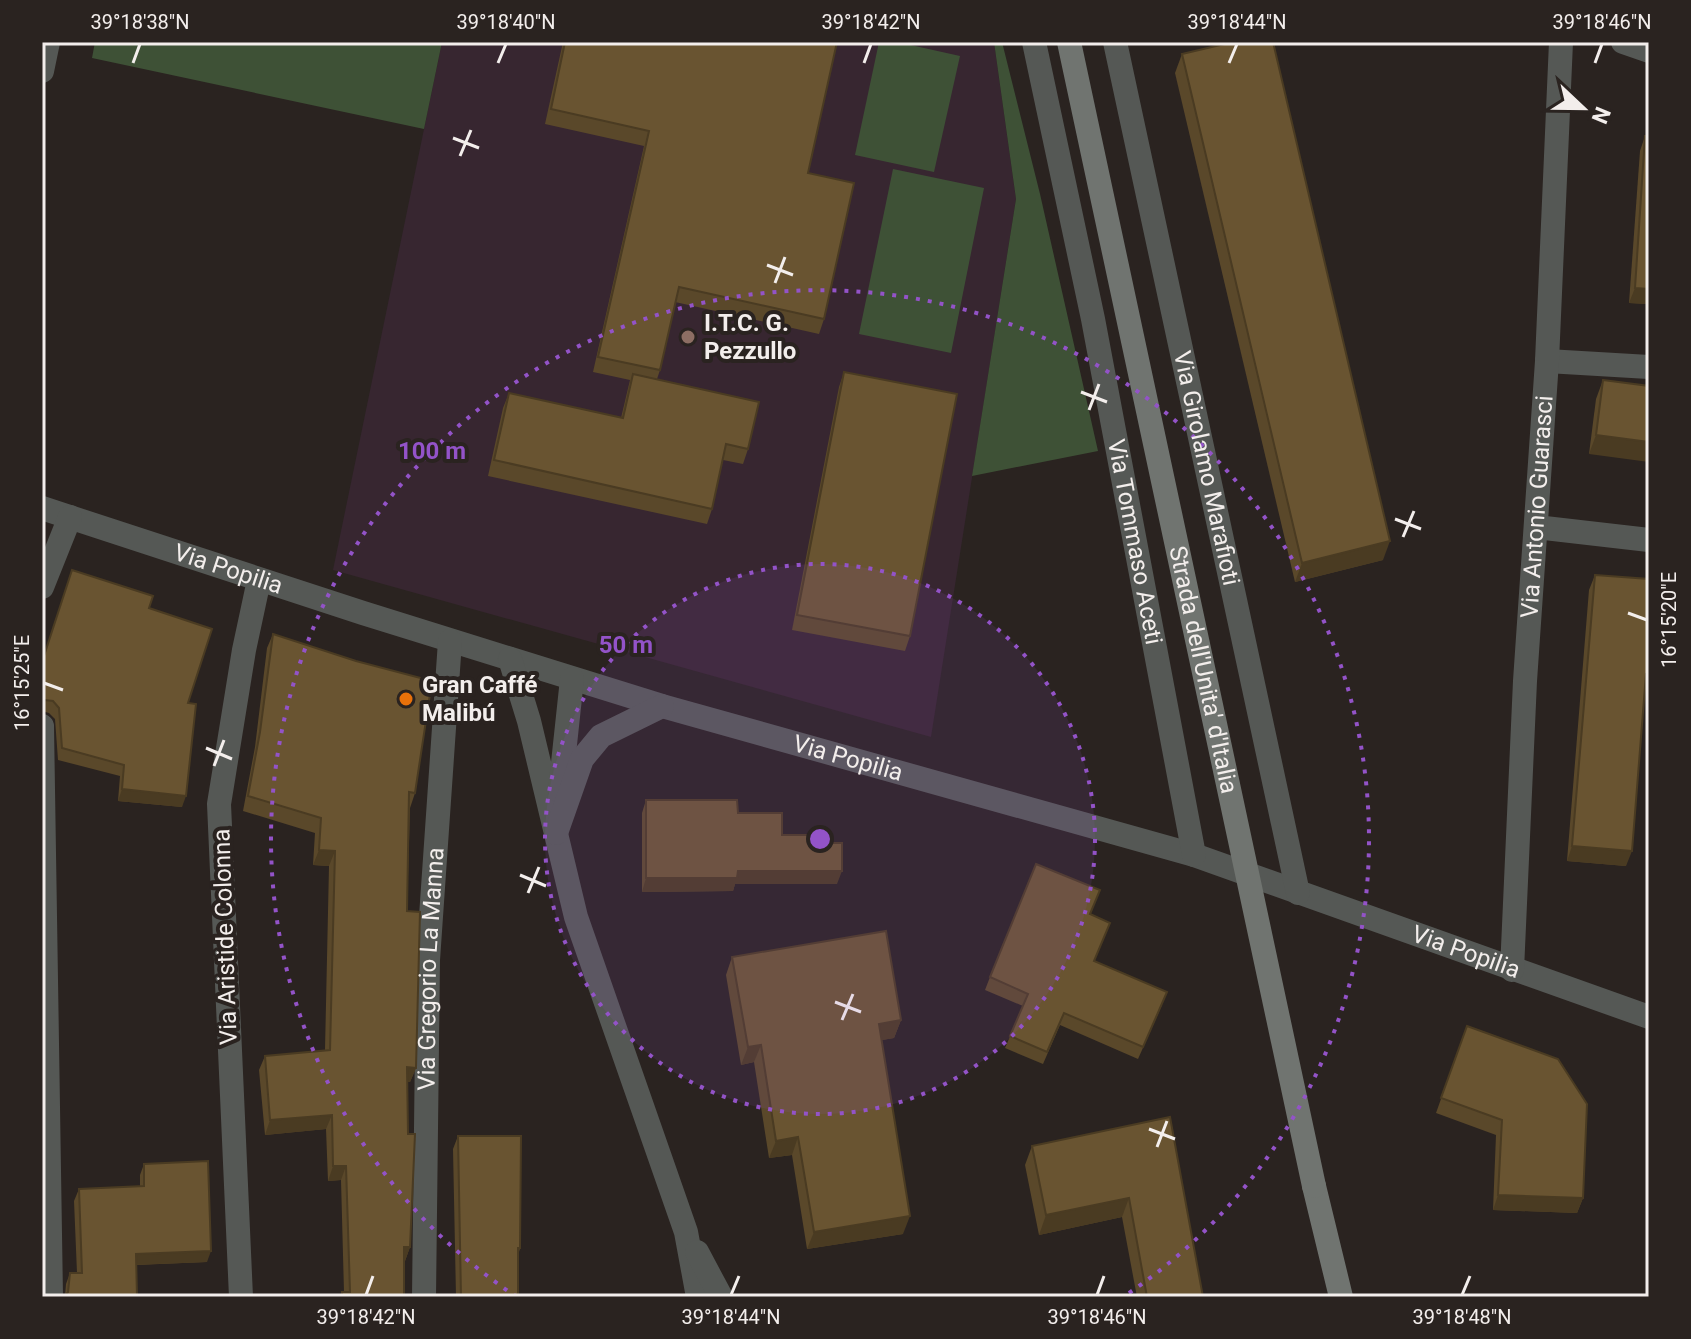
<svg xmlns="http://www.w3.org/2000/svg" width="1691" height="1339" font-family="Roboto,sans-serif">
<rect width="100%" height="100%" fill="#2a2320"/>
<polygon fill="#372630" points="442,42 994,42 1016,199 931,737 333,570"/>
<g fill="#3e5136">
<polygon points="95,42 442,42 424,129 92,58"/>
<polygon points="879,42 897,42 960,56 934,172 855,155"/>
<polygon points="994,42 1002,42 1040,194 1098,451 972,476 1016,199"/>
<polygon points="893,169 984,188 951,353 859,334"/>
</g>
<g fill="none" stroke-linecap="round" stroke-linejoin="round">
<g stroke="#555855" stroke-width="24">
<polyline points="1623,42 1649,51"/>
<polyline points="42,71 48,42"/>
<polyline points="1547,361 1649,367"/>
<path id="s1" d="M42,508L363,613L662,706L1194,855L1649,1017"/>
<polyline points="1536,527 1649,540"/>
<polyline points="42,587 70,517"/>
<polyline points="510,659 529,721 576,917 686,1232 698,1297"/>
<polyline points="42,726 51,1297"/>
<polyline points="560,791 572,679"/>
<polyline points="556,833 582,759 601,736 662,706"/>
<path id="s2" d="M1512,970L1525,681L1547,361L1561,42"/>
<polyline points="697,1252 721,1297"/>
<polyline points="241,1297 219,804 244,650 259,580"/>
<path id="s3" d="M424,1297L428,960L450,641"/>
</g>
<g stroke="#555855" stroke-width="24">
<path id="s4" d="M1034,42L1093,319L1194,855"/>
<path id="s5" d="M1115,42L1298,893"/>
</g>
<polyline stroke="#707470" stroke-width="24" points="1314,1186 1341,1297"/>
<path stroke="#707470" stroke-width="24" id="s6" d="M1069,42L1314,1186"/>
</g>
<g fill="#5a482a">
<polygon points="563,42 837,42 808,173 824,319 819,334 675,302 660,370 657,379 748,449 743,464 723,460 712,509 707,524 488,476 503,408 509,393 621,418 630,380 593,372 644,146 545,124"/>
<polygon points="1182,54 1383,560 1295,582 1175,73"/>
<polygon points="1645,136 1649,304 1629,303 1640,151"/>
<polygon points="844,372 910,636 905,651 792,630 839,387"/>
<polygon points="1603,380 1649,386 1589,454 1596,399"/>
<polygon points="1595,575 1649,579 1649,690 1645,689 1626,866 1567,861 1589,590"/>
<polygon points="149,608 188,703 182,807 118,801 120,776 58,760 55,719 49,713 42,711 42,661"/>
<polygon points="273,634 415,793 410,808 407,911 416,1068 410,1082 407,1082 410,1247 405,1261 404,1297 340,1297 342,1292 344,1292 341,1180 328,1181 326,1129 265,1135 259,1070 265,1056 325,1050 329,866 313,865 315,833 243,811 255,747 267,648"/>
<polygon points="646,800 738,813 782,835 829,843 837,884 735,884 733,891 642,892 642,813"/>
<polygon points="1090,914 1105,936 1094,961 1162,1005 1138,1059 1060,1025 1043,1064 1005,1048 1023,1006 985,990 990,977"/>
<polygon points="732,957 901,1020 894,1038 881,1040 903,1234 807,1249 792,1155 769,1158 754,1062 741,1065 726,975"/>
<polygon points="1467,1026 1583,1198 1577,1213 1493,1210 1496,1135 1436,1113"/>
<polygon points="1170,1117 1203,1297 1137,1297 1122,1217 1039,1235 1025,1165 1032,1146"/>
<polygon points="458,1136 520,1248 518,1256 518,1297 456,1297 453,1149"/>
<polygon points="144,1164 207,1262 136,1265 65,1296 66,1284 70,1273 77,1273 74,1201 79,1189 140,1186 140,1175"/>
</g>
<g fill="#4a3b22">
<polygon points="1635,288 1649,289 1649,304 1629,303"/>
<polygon points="1596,435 1649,442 1649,462 1589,454"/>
<polygon points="1390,541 1383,560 1295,582 1302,563"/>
<polygon points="1646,674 1649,674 1649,690 1641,689"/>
<polygon points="122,789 186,796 182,807 118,801"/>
<polygon points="1572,846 1632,851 1626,866 1567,861"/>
<polygon points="319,850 335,851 329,866 313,865"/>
<polygon points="738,871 842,871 837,884 735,884 733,891 642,892 646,878"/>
<polygon points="901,1020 894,1038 872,1042 879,1024"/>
<polygon points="761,1045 754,1062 741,1065 748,1047"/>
<polygon points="407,1067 416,1068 410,1082 401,1082"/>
<polygon points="332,1115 326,1129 265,1135 270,1120"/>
<polygon points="798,1137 792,1155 769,1158 776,1141"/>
<polygon points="333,1166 346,1166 341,1180 328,1181"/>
<polygon points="1498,1195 1583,1198 1577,1213 1493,1210"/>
<polygon points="1129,1198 1122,1217 1039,1235 1046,1215"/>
<polygon points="910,1216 903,1234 807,1249 814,1232"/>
<polygon points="404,1247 410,1247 405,1261"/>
<polygon points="211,1251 207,1262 132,1265 136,1254"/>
</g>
<g fill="#695431" stroke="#4a3b22" stroke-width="2">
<polygon points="565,42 837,42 808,173 854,183 824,319 679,287 660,370 598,357 649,131 551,109"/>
<polygon points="1233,42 1273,42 1390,541 1302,563 1182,54"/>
<polygon points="1645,136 1649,136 1649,289 1635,288"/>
<polygon points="844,372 957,394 910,636 797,615"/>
<polygon points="633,374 759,402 748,449 726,444 712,509 494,460 509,393 623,418"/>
<polygon points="1603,380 1649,386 1649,442 1596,435"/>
<polygon points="72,570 153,596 149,608 212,629 188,703 196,704 186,796 122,789 124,765 62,748 59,708 53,701 45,700 42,702 42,662"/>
<polygon points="1595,575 1649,579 1649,674 1646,674 1632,851 1572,846"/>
<polygon points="273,634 356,661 432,681 415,793 409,792 407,911 420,912 416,1068 407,1067 408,1134 415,1134 410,1247 404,1247 404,1297 342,1297 342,1292 350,1292 346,1166 333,1166 332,1115 270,1120 265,1056 330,1050 335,851 319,850 321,818 248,796 260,732"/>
<polygon points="646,800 737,800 738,813 782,813 782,835 829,835 829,843 842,843 842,871 738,871 737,878 646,878"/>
<polygon points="1036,864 1100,890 1090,914 1110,923 1094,961 1167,992 1143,1047 1064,1013 1047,1052 1010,1036 1028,994 990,977"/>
<polygon points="886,931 901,1020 879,1024 910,1216 814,1232 798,1137 776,1141 761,1045 748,1047 732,957"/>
<polygon points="1467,1026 1558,1059 1587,1104 1583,1198 1498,1195 1502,1120 1441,1098"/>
<polygon points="1170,1117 1203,1297 1147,1297 1129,1198 1046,1215 1032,1146"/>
<polygon points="458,1136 521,1136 520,1248 518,1248 518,1297 461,1297"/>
<polygon points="208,1161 211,1251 136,1254 137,1297 64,1297 68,1292 70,1273 82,1273 79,1189 144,1186 144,1164"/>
</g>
<path fill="none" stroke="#f3eeec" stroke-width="3" d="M133,63L140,44M498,63L506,44M864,63L871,44M1229,63L1237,44M1595,63L1602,44M453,138L479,148M460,156L471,130M767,265L793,275M775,283L785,257M1081,392L1107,402M1089,410L1099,384M1395,519L1421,529M1403,537L1414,511M1628,613L1647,620M44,683L63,690M206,748L232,759M214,766L224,740M520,875L546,886M528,893L539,867M835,1002L861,1012M842,1020L853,994M1149,1129L1175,1139M1157,1147L1167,1121M366,1295L373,1276M731,1295L739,1276M1097,1295L1104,1276M1462,1295L1470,1276"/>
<circle cx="820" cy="839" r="275" fill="#9353c8" fill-opacity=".12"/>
<g fill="none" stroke="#9353c8" stroke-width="4" stroke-dasharray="4 8">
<circle cx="820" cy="839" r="275"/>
<path d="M517 1297A549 549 0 1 1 1123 1297"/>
</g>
<circle fill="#8d6e63" stroke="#2a2320" stroke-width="3" cx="688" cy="337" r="8"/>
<circle fill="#e8710a" stroke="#2a2320" stroke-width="3" cx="406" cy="699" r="8"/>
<g text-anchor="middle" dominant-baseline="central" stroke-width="8" stroke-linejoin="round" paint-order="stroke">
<g font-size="24" font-weight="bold" fill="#f3eeec" stroke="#2a2320" text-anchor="start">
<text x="704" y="323">I.T.C. G.<tspan x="704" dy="28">Pezzullo</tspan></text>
<text x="422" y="685">Gran Caffé<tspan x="422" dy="28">Malibú</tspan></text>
</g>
<g font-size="24" fill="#f3eeec" stroke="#2a2320">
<text stroke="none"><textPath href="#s5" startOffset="436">Via Girolamo Marafioti</textPath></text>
<text stroke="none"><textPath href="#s2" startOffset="464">Via Antonio Guarasci</textPath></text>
<text stroke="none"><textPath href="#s4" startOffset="510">Via Tommaso Aceti</textPath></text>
<text stroke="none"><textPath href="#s1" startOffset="196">Via Popilia</textPath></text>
<text stroke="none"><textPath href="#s6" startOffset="642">Strada dell'Unita' d'Italia</textPath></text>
<text stroke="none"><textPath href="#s1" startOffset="844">Via Popilia</textPath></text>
<text transform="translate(225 937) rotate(-92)">Via Aristide Colonna</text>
<text stroke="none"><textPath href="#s1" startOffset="1492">Via Popilia</textPath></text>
<text stroke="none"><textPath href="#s3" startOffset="328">Via Gregorio La Manna</textPath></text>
</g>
</g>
<circle cx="820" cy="839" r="12" fill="#9353c8" stroke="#2a2320" stroke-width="4"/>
<g font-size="24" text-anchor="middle" font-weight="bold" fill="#9353c8" stroke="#2a2320" stroke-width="8" stroke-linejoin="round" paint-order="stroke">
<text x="432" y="459">100 m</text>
<text x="626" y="653">50 m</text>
</g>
<rect width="1691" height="1339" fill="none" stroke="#2a2320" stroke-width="88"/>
<g transform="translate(1583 108) rotate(112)" stroke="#2a2320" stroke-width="6" paint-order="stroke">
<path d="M0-6L14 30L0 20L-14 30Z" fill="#f3eeec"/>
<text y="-12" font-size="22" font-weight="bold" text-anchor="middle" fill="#f3eeec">N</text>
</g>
<rect x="44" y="44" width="1603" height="1251" fill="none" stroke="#f3eeec" stroke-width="3"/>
<g font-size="20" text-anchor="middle" fill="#f3eeec">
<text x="140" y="29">39°18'38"N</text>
<text x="506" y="29">39°18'40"N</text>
<text x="871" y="29">39°18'42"N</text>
<text x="1237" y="29">39°18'44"N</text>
<text x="1602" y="29">39°18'46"N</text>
<text transform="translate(1669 620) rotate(-90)" y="7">16°15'20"E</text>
<text transform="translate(22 683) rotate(-90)" y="7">16°15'25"E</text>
<text x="366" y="1324">39°18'42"N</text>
<text x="731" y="1324">39°18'44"N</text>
<text x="1097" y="1324">39°18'46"N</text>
<text x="1462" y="1324">39°18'48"N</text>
</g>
</svg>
